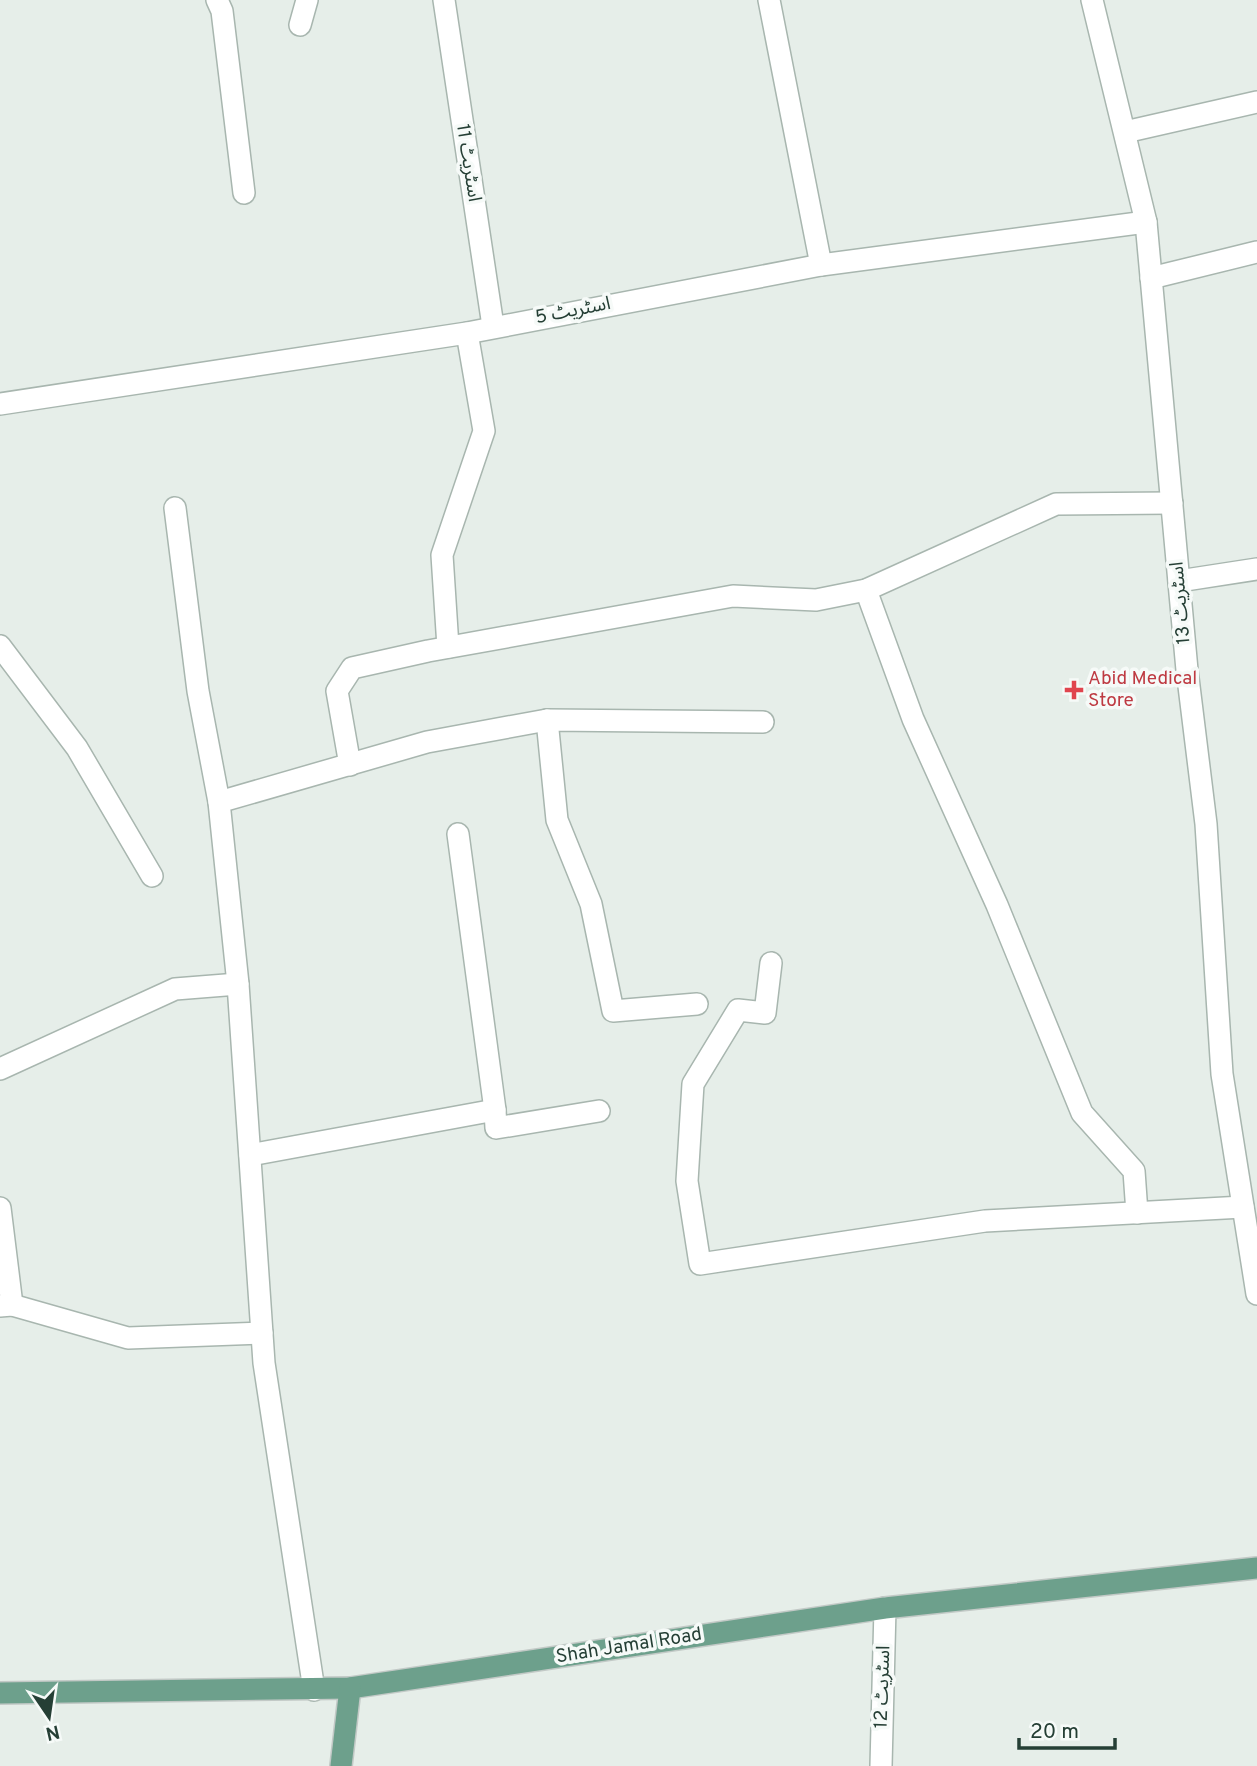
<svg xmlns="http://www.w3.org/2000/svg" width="1257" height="1766" font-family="Overpass,'Noto Sans Arabic',sans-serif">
<rect width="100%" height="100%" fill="#e6eee9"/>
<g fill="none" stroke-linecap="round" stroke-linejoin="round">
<g stroke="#a8b6af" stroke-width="24">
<g id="minor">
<polyline points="217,0 222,11 244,193"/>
<polyline points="444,0 493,326"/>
<polyline points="769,0 821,265"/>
<polyline points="1092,0 1146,222 1187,670 1206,824 1222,1074 1257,1294"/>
<polyline points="300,25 307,0"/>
<polyline points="1125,132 1257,102"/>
<polyline points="1151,278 1257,252"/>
<polyline points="0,404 467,333 821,265 1146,222"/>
<polyline points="175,508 198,691 219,802"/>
<polyline points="1179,581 1257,569"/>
<polyline points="866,590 913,719 997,905 1082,1113 1134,1171 1137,1213"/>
<polyline points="0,646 77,748 152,876"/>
<polyline points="448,647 442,555 484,431 467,333"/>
<polyline points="547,720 557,820 591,904 613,1011 697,1004"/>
<polyline points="350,765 337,691 352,668 428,651 733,596 816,600 866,590 1056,504 1172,503"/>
<polyline points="458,834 495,1110"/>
<polyline points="771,963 765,1013 738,1010 693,1084 687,1181 700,1264 985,1221 1243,1207"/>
<polyline points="0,1069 175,989 238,984"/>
<polyline points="250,1155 495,1110 496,1128 599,1111"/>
<polyline points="0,1208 12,1305 0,1306"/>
<polyline points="12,1305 128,1338 262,1333"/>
<polyline points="314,1690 264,1363 238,984 219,802 427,742 547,720 763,722"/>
<polyline points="881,1766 885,1608"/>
</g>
</g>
<g stroke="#c2c9c6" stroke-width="24">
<g id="major">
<polyline points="0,1693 350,1688 885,1608 1257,1568"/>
<polyline points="341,1766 350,1688"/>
</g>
</g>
<use href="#minor" stroke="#fff" stroke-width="21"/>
<use href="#major" stroke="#6da08c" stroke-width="21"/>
</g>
<path fill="#e0444e" stroke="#f6faf8" stroke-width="2.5" d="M1070.5 679.5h7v7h7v7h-7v7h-7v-7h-7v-7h7z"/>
<g text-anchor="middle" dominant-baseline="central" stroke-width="7" stroke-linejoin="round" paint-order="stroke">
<g font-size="19" fill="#253f35" stroke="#f6faf8">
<text transform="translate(468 163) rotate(81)">اسٹریٹ 11</text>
<text transform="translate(573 311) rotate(-11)">اسٹریٹ 5</text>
<text transform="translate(1181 603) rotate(-95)">اسٹریٹ 13</text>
<text transform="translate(629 1646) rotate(-9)">Shah Jamal Road</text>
<text transform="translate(883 1687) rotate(-88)">اسٹریٹ 12</text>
</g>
<g font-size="19" fill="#be3a42" stroke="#f6faf8" text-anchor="start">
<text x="1088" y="679">Abid Medical<tspan x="1088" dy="22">Store</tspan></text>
</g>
</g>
<g transform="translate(49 1717) rotate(167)" stroke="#f6faf8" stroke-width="5" paint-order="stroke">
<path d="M0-5L12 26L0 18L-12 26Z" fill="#253f35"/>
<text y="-10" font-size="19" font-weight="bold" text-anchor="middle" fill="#253f35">N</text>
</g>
<path d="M1019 1738v10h96v-10" fill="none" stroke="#253f35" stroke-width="3.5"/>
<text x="1030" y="1738" font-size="21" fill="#253f35" stroke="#f6faf8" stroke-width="5" paint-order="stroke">20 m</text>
</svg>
